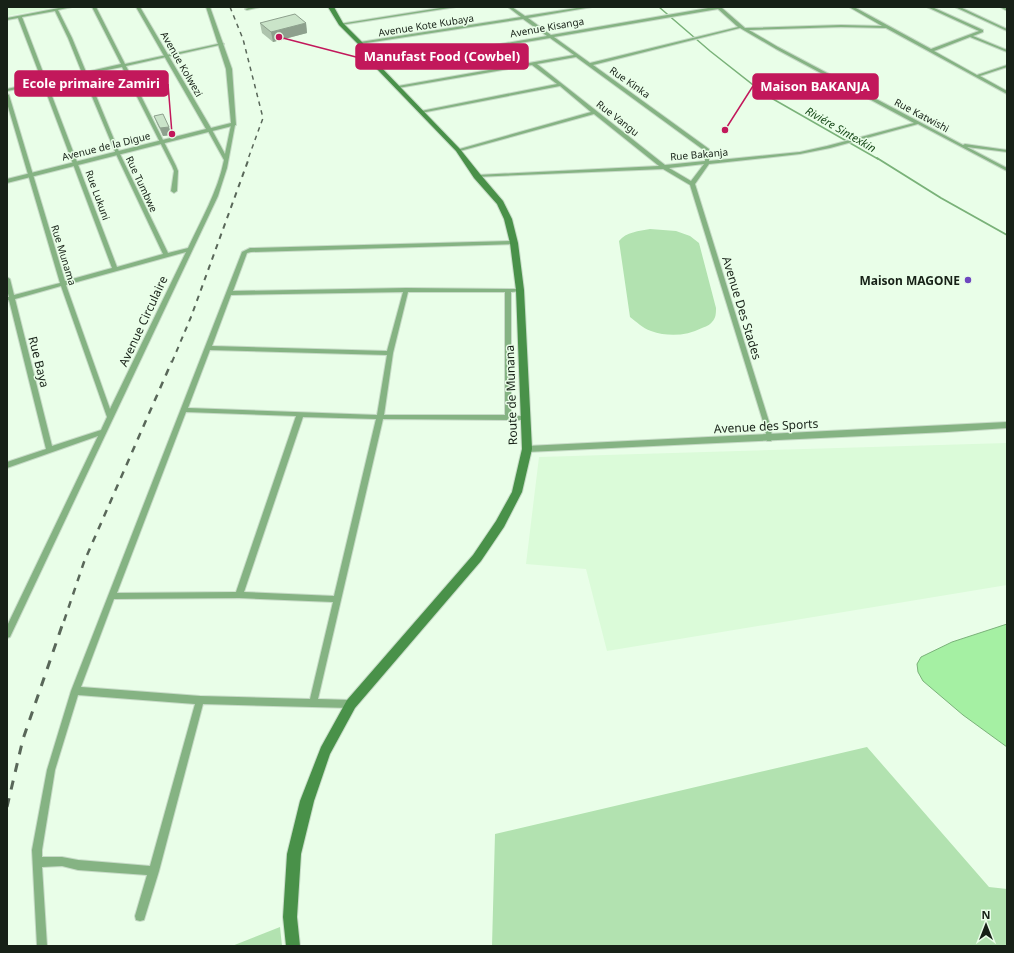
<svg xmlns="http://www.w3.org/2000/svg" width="1014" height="953" font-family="'Noto Sans',sans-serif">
<rect width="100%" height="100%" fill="#e9fee8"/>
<g fill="#dbfbd9">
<polygon points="7,7 56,7 7,16"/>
<polygon points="1007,443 1007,585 607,651 586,569 526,564 539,457"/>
</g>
<g fill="#b2e2b0">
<path d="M650,229L676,231L690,236L699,243L716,308C716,313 716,318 712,322C710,325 705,327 702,328C686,336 668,337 651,331C642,328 637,322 630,317L619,241C626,232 639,231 650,229Z"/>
<polygon points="867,747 989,887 1007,889 1007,946 492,946 495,834"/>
<polygon points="280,927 282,946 232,946"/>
</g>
<polygon fill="#a5f0a3" stroke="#7ab279" points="1007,624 1007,747 963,715 923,681 918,672 917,664 921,657 952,642"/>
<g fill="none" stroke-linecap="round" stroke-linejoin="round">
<polyline stroke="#7ab279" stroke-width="1.5" points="659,7 710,51 766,95 878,159"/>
<polyline stroke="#7ab279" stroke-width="2" points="877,158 941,198 1007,235"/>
<g stroke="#c7dbc7" stroke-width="2">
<g id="minor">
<path d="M64,7H72L58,10L72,38L86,72L121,64L92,7H96L125,64L222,43L224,44L126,66L176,166L178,171L177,191L174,193L171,191L174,171L172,166L122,67L87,74L120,154L168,253L188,248C201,220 218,191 224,160L208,131L212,130L225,154L231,125L233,124L235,125L227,168L218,196L10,637L7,638V626L98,436L7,468V462L46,449L9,300L7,301V297H9L7,290V277L10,279L14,295L60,283L7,103V94L9,95L65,281L112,268L43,84L7,91V89L42,81L18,18L7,20V18ZM55,11L68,38L82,73L46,80L22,17ZM83,75L116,154L163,254L117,267L47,83ZM186,252L110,409L66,285ZM61,286L107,417L101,430L52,446L15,299Z"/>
<polygon points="252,7 260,7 247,10 245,9"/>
<polygon points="446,7 456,7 341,25 339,24"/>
<path d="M508,7H512L525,16L583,7H592L528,18L551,35L714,7H723L722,8L745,28L841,25L882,26L849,7H854L931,49L979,31L927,7H932L983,30V32L973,36L1007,50V52L970,37L934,51L977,75L1007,65V67L980,76L1007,91V94L886,28L841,27L749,30L778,47L963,145L965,144L1007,150V152L967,147L1007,168V171L918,124L830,148L800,154L709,164L695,184L771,428L772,439L771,441H767L765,428L690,185L663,169L475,177V176L477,175L659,166L594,114L460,151L456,150L591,112L560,86L421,113L419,112L421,111L557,84L532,65L398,88L396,87L398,86L574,55L550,38L377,67L375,66L377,65L547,36L523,19L360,44L358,43L360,42L521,17ZM718,9L738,27L590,63L554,37ZM740,28L776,49L914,123L827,146L800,152L709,161V149L593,65ZM576,57L705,151V161L665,165L537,64ZM704,164L691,181L669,168Z"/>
<polygon points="955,7 960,7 1007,29 1007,31"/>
<polygon points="1000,7 1005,7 1007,8 1007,11"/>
<path d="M514,241L517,243L516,244L251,252L247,253L233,291L406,288L522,289V291L511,292V416H526L529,418L526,420L383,419L318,699L351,700L354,701L355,704L354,707L351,708L203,704L159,871L144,920L140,921L136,920L135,916L147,875L78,870L62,866L42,867L47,946H37L32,850L47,770L71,691L242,252L250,248ZM403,292L387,351L212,346L231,295ZM408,292H505V415H384L393,353ZM210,350L387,355L377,415L188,408ZM186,412L296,416L236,592L117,593ZM303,417L376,419L334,596L244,592ZM239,598L333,602L310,699L200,696L81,687L114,599ZM78,695L195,704L150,866L78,860L62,857H42V850L55,770Z"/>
</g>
</g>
<g stroke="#c7dbc7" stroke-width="2">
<g id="tertiary">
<polygon points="136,7 140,7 211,128 231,123 226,69 206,7 210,7 232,69 236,125 7,183 7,179 206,129"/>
<polygon points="1007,422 1007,428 947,432 527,452 523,449 527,446"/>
</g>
</g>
<g stroke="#c7dbc7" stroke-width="2">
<polygon id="secondary" points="328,7 334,7 343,23 362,42 379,65 460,149 480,174 503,201 512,219 518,243 524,290 532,449 522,492 504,527 481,561 355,708 330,754 314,801 301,854 297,917 300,946 286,946 283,917 287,854 300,801 321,747 347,700 473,555 496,521 512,492 522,449 516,290 510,243 504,219 497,204 474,178 456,151 375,67 358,44 339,25"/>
</g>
<use href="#minor" fill="#85b383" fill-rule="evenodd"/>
<use href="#tertiary" fill="#85b383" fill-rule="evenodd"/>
<use href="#secondary" fill="#499149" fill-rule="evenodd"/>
<polyline stroke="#596759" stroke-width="1.5" stroke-dasharray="4.5 4.5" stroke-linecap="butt" points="230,7 243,39 263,118 248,159"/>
<polyline stroke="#596759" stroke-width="2" stroke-dasharray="5.5 5.5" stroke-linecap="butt" points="172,362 191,317 249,158"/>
<polyline stroke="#596759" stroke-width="2.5" stroke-dasharray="7 7" stroke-linecap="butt" points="64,621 84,562 172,361"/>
<polyline stroke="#596759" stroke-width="3" stroke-dasharray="9 9" stroke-linecap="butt" points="7,807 23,739 64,620"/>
</g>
<g fill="#aec4ad">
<polygon points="260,23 306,23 307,33 273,42 262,33"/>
<polygon points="154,116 169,127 171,135 163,136 157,124"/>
</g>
<g fill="#8da08d">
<polygon points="306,23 307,33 273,42 271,32"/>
<polygon points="169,127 171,135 163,136 160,128"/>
</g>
<g fill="#cae4c9" stroke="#8da08d">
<polygon points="295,14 306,23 271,32 260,23"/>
<polygon points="163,114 169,127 160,128 154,116"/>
</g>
<circle fill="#6e47bf" stroke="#e9fee8" stroke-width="1.5" cx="968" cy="280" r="4"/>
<g text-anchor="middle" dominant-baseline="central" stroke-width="3" stroke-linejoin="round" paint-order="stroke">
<g font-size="10" fill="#172117" stroke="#e9fee8">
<text transform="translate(426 25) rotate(-9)">Avenue Kote Kubaya</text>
<text transform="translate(547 27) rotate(-10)">Avenue Kisanga</text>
<text transform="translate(182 64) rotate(60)">Avenue Kolwezi</text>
<text transform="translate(630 82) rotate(35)">Rue Kinka</text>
<text transform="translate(922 115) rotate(28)">Rue Katwishi</text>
<text transform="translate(618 118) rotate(38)">Rue Vangu</text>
<text transform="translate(106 146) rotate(-14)">Avenue de la Digue</text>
<text transform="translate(699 154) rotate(-5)">Rue Bakanja</text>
<text transform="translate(142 184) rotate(65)">Rue Tumbwe</text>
<text transform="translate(98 195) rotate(70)">Rue Lukuni</text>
<text transform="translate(64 255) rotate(73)">Rue Munama</text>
</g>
<g font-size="11" font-style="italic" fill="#194b1a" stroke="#e9fee8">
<text transform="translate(841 129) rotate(30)">Riviére Sintexkin</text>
</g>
<g font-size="12" font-weight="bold" fill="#172117" stroke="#e9fee8" text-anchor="end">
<text x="960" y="280">Maison MAGONE</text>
</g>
<g font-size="12" fill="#172117" stroke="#e9fee8">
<text transform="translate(742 308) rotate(73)">Avenue Des Stades</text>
<text transform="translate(143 321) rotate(-65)">Avenue Circulaire</text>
<text transform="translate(39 362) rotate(76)">Rue Baya</text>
<text transform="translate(511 395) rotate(-92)">Route de Munana</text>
<text transform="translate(766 426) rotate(-3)">Avenue des Sports</text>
</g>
</g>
<path fill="none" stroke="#c2185b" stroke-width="1.5" d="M279 37L356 57M172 134L168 84M725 130L753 86"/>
<g fill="#c2185b" stroke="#e9fee8" stroke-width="1.5">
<circle cx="279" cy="37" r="4"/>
<circle cx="172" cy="134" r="4"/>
<circle cx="725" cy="130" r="4"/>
</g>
<g fill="#c2185b" stroke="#c2185b" stroke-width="1.5">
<rect x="356" y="44" width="172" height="25" rx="4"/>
<rect x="15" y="71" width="153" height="25" rx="4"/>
<rect x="753" y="74" width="125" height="25" rx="4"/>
</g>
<g font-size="13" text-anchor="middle" font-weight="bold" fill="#fff">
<text x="442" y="61">Manufast Food (Cowbel)</text>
<text x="91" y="88">Ecole primaire Zamiri</text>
<text x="815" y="91">Maison BAKANJA</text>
</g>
<rect width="1014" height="953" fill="none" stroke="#172117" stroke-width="16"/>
<g transform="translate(986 925)" stroke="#e9fee8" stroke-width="3" paint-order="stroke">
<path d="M0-3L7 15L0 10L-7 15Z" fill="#172117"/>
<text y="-6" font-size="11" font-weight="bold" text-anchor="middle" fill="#172117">N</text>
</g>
</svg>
